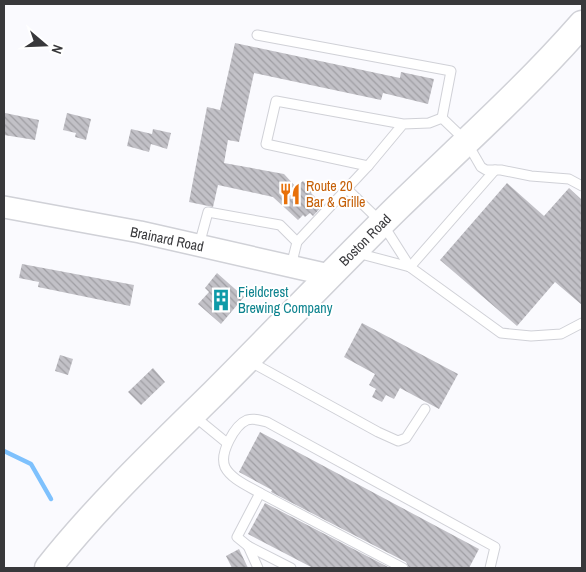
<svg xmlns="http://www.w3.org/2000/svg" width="586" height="572" font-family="'Archivo Narrow',sans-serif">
<defs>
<pattern id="building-back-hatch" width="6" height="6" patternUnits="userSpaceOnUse" patternTransform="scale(1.25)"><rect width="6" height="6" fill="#c2c1c7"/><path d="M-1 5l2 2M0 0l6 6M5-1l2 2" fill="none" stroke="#9f9ea3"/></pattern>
</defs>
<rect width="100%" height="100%" fill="#fafafe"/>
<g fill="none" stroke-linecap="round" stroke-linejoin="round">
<polyline stroke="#7ec1fd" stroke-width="4.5" points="4,451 31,464 51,499"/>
</g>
<g fill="url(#building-back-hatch)">
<polygon points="235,43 400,78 401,72 434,79 428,104 383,93 381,100 254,73 239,142 228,140 224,163 284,174 296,187 303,181 313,192 311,193 323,205 313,216 310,213 305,217 303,215 298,220 273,197 218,185 213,207 189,202 207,107 220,110"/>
<polygon points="5,113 39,120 35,140 4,135"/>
<polygon points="67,113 91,119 86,140 75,137 76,133 63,130"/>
<polygon points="131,129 152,134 153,129 171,133 167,149 151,144 149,152 127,146"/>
<polygon points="507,183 544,216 569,188 582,200 582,305 555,282 517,326 440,260"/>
<polygon points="22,264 134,285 130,306 38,287 39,282 19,278"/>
<polygon points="217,273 244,297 221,324 198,304 209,292 205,288"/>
<polygon points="362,323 458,374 439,409 400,388 394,399 386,395 382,402 372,397 376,389 369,385 375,374 344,357"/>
<polygon points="60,355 73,359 68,375 55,371"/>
<polygon points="153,368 165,382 141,405 128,392"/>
<polygon points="260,432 479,549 469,568 409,568 406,562 271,492 272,490 239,472"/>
<polygon points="265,503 390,568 313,568 248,534"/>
<polygon points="239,549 248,568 232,568 226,556"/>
</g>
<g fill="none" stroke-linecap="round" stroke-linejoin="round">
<g stroke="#d0d1d7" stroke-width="11">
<g id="service">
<polyline points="257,35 451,71 442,118"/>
<polyline points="403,124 368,166 266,144 276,101 403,124 429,123 442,118 466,141 481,167 486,170 501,170 531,176 569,179 582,186"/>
<polyline points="495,170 410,267 501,333 531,336 561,334 582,323"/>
<polyline points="347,189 382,223 410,267"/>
<polyline points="199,245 208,212 280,225 297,242"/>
<polyline points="357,253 410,267"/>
<polyline points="291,266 297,242 368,166"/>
<polyline points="249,361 378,432 398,441 406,438 425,409"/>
<polyline points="194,416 227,443"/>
<polyline points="260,493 403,568"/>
<polyline points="248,546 291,568"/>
<path d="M258,568L248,546L237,537L260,493C248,486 231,479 225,467C219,453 235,425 247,420C254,418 260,420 267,422L495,547L490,568"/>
</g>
</g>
<g stroke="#d0d1d7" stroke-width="24">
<polyline id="tertiary" points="4,207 140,232 329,275"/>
</g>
<g stroke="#d0d1d7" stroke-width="29">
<path id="primary" d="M48,568C98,505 156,450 214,393C275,332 335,269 397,208C460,147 525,89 582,24"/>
</g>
<use href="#service" stroke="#fff" stroke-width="9"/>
<use href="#tertiary" stroke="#fff" stroke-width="21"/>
<use href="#primary" stroke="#fff" stroke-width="26"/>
</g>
<defs>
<g id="restaurant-bare" transform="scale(1.725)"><path d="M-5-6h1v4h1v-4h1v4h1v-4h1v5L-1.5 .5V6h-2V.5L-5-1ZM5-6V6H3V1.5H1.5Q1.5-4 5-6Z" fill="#e8710a" stroke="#fff" stroke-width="2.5" paint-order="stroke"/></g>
<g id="building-bare" transform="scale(1.725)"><path d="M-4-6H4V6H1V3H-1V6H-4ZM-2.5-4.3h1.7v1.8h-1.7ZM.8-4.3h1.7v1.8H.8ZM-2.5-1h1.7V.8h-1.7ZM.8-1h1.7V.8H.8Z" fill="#0f9aa8" stroke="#fff" stroke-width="2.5" paint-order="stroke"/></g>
</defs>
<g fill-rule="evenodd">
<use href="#restaurant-bare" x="290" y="194"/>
<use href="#building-bare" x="221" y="300"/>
</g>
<g text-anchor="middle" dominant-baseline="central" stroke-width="4" stroke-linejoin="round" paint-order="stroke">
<g font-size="14" fill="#c56008" stroke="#fff" text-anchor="start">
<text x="306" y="186">Route 20<tspan x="306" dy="16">Bar &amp; Grille</tspan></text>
</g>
<g font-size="14" fill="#38383b" stroke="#fff">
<text transform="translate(167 239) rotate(12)">Brainard Road</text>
<text transform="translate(365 240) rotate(-45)">Boston Road</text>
</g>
<g font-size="14" fill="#0d838f" stroke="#fff" text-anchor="start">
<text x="238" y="292">Fieldcrest<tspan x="238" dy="16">Brewing Company</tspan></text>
</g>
</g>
<rect width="586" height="572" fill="none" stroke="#38383b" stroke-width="10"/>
<g transform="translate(45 45) rotate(109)" stroke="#ffffff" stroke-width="4" paint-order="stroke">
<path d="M0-4L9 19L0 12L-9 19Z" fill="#38383b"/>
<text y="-8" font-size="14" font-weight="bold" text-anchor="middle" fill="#38383b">N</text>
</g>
</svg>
